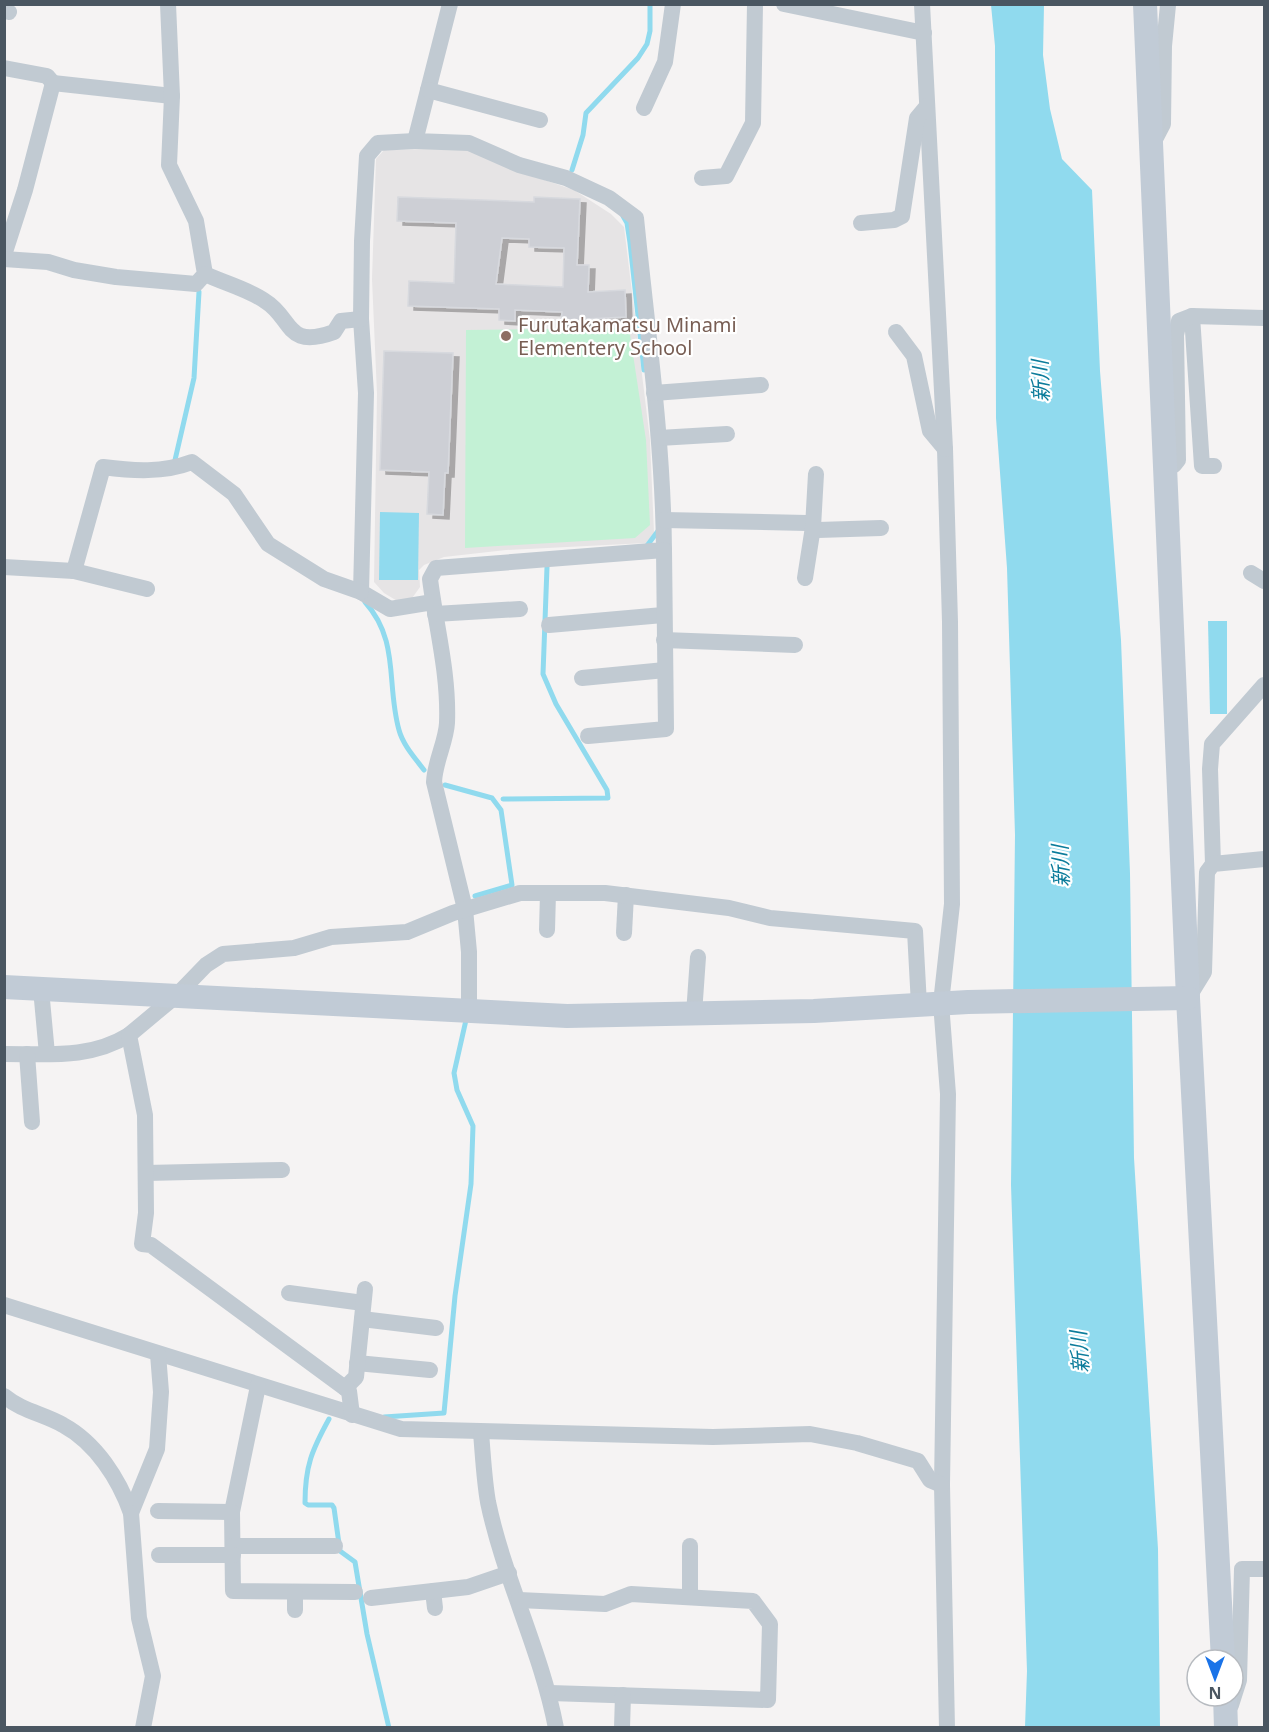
<svg xmlns="http://www.w3.org/2000/svg" width="1269" height="1732" font-family="'Noto Sans','Noto Sans JP',sans-serif">
<defs>
<filter id="shadow"><feDropShadow dx="6" dy="4" stdDeviation="0" flood-color="#0004"/></filter>
</defs>
<rect width="100%" height="100%" fill="#f5f3f3"/>
<polygon fill="#e6e4e5" points="466,148 518,171 574,190 611,214 624,227 650,440 654,533 646,543 506,550 444,557 424,565 419,570 420,587 410,601 399,602 384,593 374,582 377,394 372,279 376,159 384,150"/>
<polygon fill="#c3f1d5" points="629,328 646,440 650,525 635,538 465,548 466,330"/>
<g fill="#90daee">
<polygon points="991,5 1044,5 1043,55 1050,109 1062,159 1092,190 1100,371 1121,640 1130,873 1134,1158 1158,1549 1160,1727 1025,1727 1027,1671 1011,1185 1015,835 1007,568 996,418 995,46"/>
<polygon points="380,512 419,513 418,580 379,580"/>
<polygon points="1208,621 1227,621 1227,714 1210,714"/>
</g>
<g fill="none" stroke-linecap="round" stroke-linejoin="round">
<g stroke="#90daee" stroke-width="5">
<polyline points="572,170 583,135 586,113 638,58 647,44 650,31 650,4"/>
<polyline points="623,216 627,223 630,243 644,370"/>
<polyline points="179,463 175,460 194,378 199,292"/>
<polyline points="646,547 658,531"/>
<path d="M365,602C400,641 386,684 399,730C403,745 415,758 424,770"/>
<polyline points="445,785 492,798 501,810 512,885 475,896"/>
<polyline points="503,799 608,798 607,790 556,704 543,674 547,567"/>
<polyline points="384,1417 444,1413 455,1296 471,1184 473,1126 457,1090 454,1073 466,1020"/>
<path d="M329,1419C312,1450 305,1466 305,1503L308,1505H332L334,1508L340,1551L355,1562L367,1634L389,1728"/>
</g>
</g>
<g fill="#cdcfd5" stroke="#d7d9de" stroke-width="1.5" fill-rule="evenodd" filter="url(#shadow)">
<path d="M398,197L534,202V197L580,199L577,265H589L588,292L625,290L626,317L587,319L586,325L561,324L562,312L515,310V321L499,320V309L408,306L409,281L454,283L456,223L397,221ZM502,238L529,239V247L564,248L563,287L496,284Z"/>
<polygon points="384,351 453,353 448,473 445,473 443,515 427,514 429,472 380,470"/>
</g>
<g fill="none" stroke-linecap="round" stroke-linejoin="round">
<g stroke="#c1cad2" stroke-width="16">
<path d="M450,4L415,141L469,143L519,165L566,178L609,198L636,218C647,328 663,439 664,550L436,568L430,579C436,627 449,674 447,723C446,742 435,761 434,782L465,909L469,952V1011"/>
<polyline points="784,4 924,33"/>
<polyline points="922,4 945,449 950,622 952,904 941,1003 948,1094 942,1485 947,1728"/>
<polyline points="4,11 9,12"/>
<polyline points="4,68 47,76 53,83"/>
<polyline points="428,90 540,120"/>
<polyline points="644,108 665,62 673,4"/>
<polyline points="415,141 378,143 367,156 362,241 361,319 366,393 361,592 390,609 433,602"/>
<polyline points="1152,145 1163,124 1164,46 1168,5"/>
<polyline points="702,178 726,176 753,123 755,4"/>
<polyline points="861,223 894,220 902,216 917,118 927,106"/>
<polyline points="4,255 25,190 53,83 172,96"/>
<polyline points="4,259 48,262 74,270 116,277 196,284 205,274 196,221 169,165 172,96 168,4"/>
<path d="M205,274C224,283 248,289 265,301C293,318 285,350 334,332L341,321L361,319"/>
<polyline points="1192,316 1202,466 1214,466"/>
<polyline points="896,332 914,356 930,431 945,449"/>
<polyline points="654,393 761,385"/>
<polyline points="659,438 727,434"/>
<polyline points="1167,466 1174,465 1178,460 1176,335 1179,321 1192,316 1264,318"/>
<polyline points="664,520 807,523 818,530 881,528"/>
<polyline points="4,567 74,571"/>
<polyline points="1251,573 1264,581"/>
<polyline points="805,578 813,527 816,474"/>
<path d="M147,589L74,571L103,467C133,471 163,473 192,462L234,494L268,544L324,579L361,592"/>
<polyline points="435,614 520,609"/>
<polyline points="549,625 663,615"/>
<polyline points="664,640 795,645"/>
<polyline points="582,678 665,670"/>
<polyline points="588,736 666,729 664,550"/>
<polyline points="1213,864 1210,769 1212,744 1264,685"/>
<polyline points="547,930 548,893"/>
<polyline points="624,933 626,895"/>
<polyline points="41,989 47,1054"/>
<polyline points="1188,998 1204,972 1207,872 1213,864 1264,859"/>
<polyline points="694,1014 698,957"/>
<path d="M4,1054C49,1054 90,1059 129,1035"/>
<polyline points="27,1054 32,1122"/>
<polyline points="146,1173 282,1170"/>
<polyline points="289,1293 363,1303"/>
<polyline points="4,1305 401,1429 713,1437 810,1434 857,1443 918,1461 930,1480 942,1485"/>
<polyline points="362,1319 436,1328"/>
<polyline points="357,1363 430,1370"/>
<polyline points="258,1386 232,1512 233,1591 355,1592"/>
<polyline points="345,1388 356,1377 365,1289"/>
<path d="M4,1396C22,1411 44,1414 63,1425C96,1443 119,1479 131,1513L157,1449L161,1392L158,1354"/>
<polyline points="352,1415 349,1391 151,1245 142,1244 146,1213 145,1115 129,1035 177,995 206,965 223,954 294,948 331,937 407,932 453,913 520,893 605,893 729,908 770,918 915,931 919,1005"/>
<path d="M481,1433C483,1455 484,1479 488,1502C504,1579 541,1650 556,1728"/>
<polyline points="158,1511 232,1512"/>
<polyline points="131,1513 139,1618 153,1676 143,1728"/>
<polyline points="233,1546 335,1546"/>
<polyline points="159,1555 233,1555"/>
<polyline points="433,1591 435,1608"/>
<polyline points="690,1597 690,1546"/>
<polyline points="371,1598 468,1587 509,1573"/>
<polyline points="519,1600 605,1604 631,1594 753,1601 770,1624 768,1700 550,1693"/>
<polyline points="295,1610 295,1592"/>
<polyline points="1225,1705 1231,1705 1239,1680 1242,1569 1264,1569"/>
<polyline points="622,1728 623,1695"/>
</g>
<g stroke="#c1cbd6" stroke-width="24">
<polyline points="1145,4 1188,998 1223,1660"/>
<polyline points="4,987 567,1016 814,1011 968,1002 1188,998"/>
<polyline points="1225,1696 1226,1728"/>
</g>
</g>
<circle fill="#8d6e63" stroke="#fff" stroke-width="2" cx="506" cy="336" r="6"/>
<g text-anchor="middle" dominant-baseline="central" stroke-width="4.5" stroke-linejoin="round" paint-order="stroke">
<g font-size="20" fill="#785e54" stroke="#fff" text-anchor="start">
<text x="518" y="324">Furutakamatsu Minami<tspan x="518" dy="23">Elementery School</tspan></text>
</g>
<g font-size="21" font-style="italic" fill="#0c7c9b" stroke="#fff">
<text transform="translate(1040 381) rotate(-92)">新川</text>
<text transform="translate(1060 866) rotate(-92)">新川</text>
<text transform="translate(1079 1352) rotate(-94)">新川</text>
</g>
</g>
<rect width="1269" height="1732" fill="none" stroke="#4a5661" stroke-width="12"/>
<g transform="translate(1215 1678) rotate(180)"><circle r="28" fill="#ffffff" stroke="#b7bbc0" stroke-width="1.5"/>
<path d="M0-4.5L10 22L0 15L-10 22Z" fill="#1a73e8"/>
<text y="-9" font-size="16" font-weight="bold" text-anchor="middle" fill="#4a5661">N</text>
</g>
</svg>
